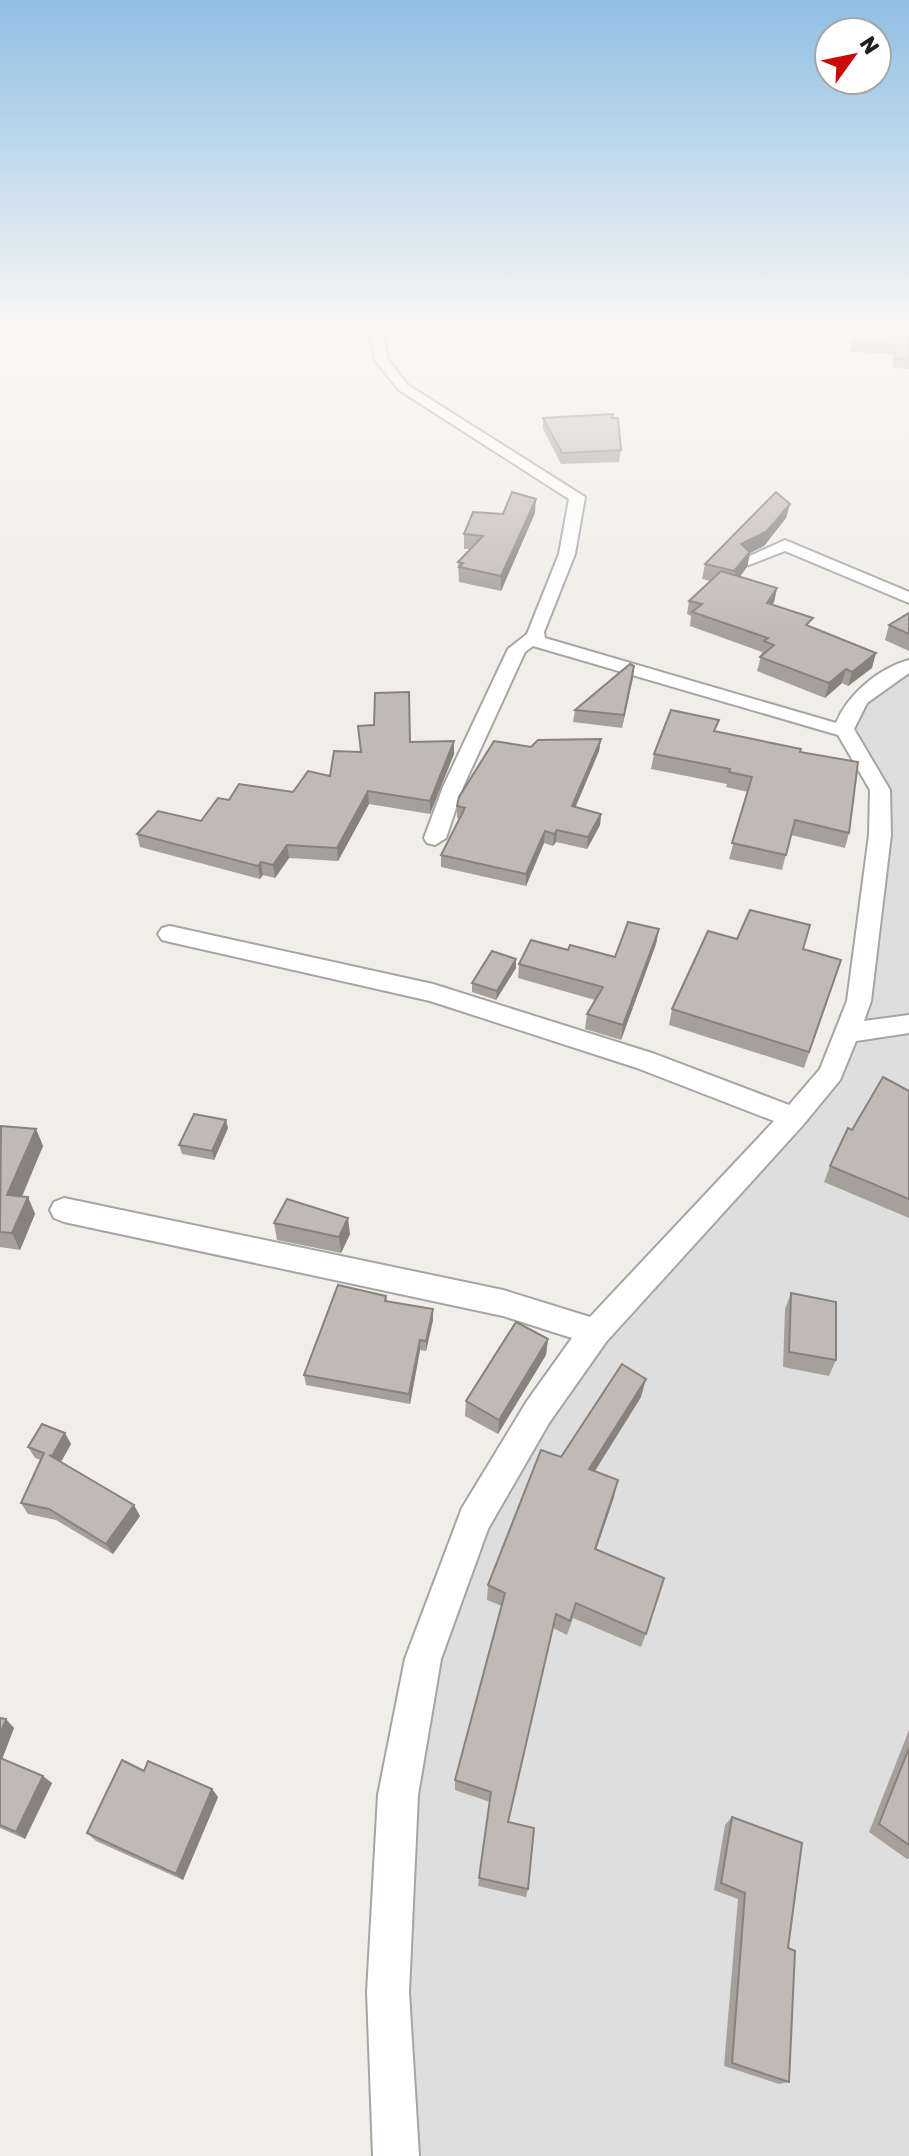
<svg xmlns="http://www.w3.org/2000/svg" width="909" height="2156" font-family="Rubik,sans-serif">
<rect width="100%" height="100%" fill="#f1eee8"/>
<polygon fill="#dfdede" points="909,667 909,2156 399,2156 395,1985 427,1656 543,1409 836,1071 885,833 847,718"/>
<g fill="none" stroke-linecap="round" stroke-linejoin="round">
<g stroke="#a5a5a5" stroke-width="4">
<g id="minor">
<path d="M370,332H382L388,360L408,385L585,497L575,554L544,632L545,638L836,723C848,694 879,668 909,660V673L867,703L854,729L890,790L891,835L871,1001L864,1021L909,1015V1033L856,1041L840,1080L803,1125L606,1342L549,1423L488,1529L441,1659L418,1795L409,1992L419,2156H373L367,1992L378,1795L405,1659L462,1508L527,1401L572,1338L503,1316L64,1222L54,1218L50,1210L54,1202L64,1198L503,1290L590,1317L774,1121L637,1068L430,1001L170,942L162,940L158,934L162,928L170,926L433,984L655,1054L789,1105L820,1069L847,1001L869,835L870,790L838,735L533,646L525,652L463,787L446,838L435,845L427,843L424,838L443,787L508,649L527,634L559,554L569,499L399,390L375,360Z"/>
<polygon points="785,540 909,592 909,603 785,551 749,565 741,560"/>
</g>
</g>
<use href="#minor" fill="#fff" fill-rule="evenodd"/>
</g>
<g fill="#a6a09b">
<polygon points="909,332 909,369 892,367 894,354 850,352 852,343"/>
<polygon points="543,418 612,418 621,450 619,462 561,464 543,429"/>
<polygon points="790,504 786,518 764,546 750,553 747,567 740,577 777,588 774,602 772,605 811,627 872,668 848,686 842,683 825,698 757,671 762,652 690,626 691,616 687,614 689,601 710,581 702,579 705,564"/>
<polygon points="535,513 501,591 459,582 458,562 470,549 464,549 464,534 503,514"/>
<polygon points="909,613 909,651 885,640 889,625"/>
<polygon points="634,666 622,728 573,722 575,710"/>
<polygon points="358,726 454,754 430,814 369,804 338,861 289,858 275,878 263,875 260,879 140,847 137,834 201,821 229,800 293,792 330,776 361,752"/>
<polygon points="717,731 800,752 849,833 845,848 791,835 782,870 729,859 748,792 726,787 727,784 651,769 654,754"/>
<polygon points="601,739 599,751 575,807 601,814 600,825 587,849 556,842 553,846 544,843 526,886 441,867 441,855 460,819 457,818 457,806 531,747"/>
<polygon points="659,929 656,944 621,1040 585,1029 587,1014 595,1000 518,978 519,964 568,950 615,957"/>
<polygon points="737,939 803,949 841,960 804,1068 669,1025 672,1009"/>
<polygon points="516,959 516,968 496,1000 472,992 472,983"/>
<polygon points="909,1091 909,1218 824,1182 830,1166 852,1130"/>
<polygon points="0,1127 36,1129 43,1146 22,1197 28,1197 35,1214 20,1250 0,1247"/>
<polygon points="228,1128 214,1160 182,1154 179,1145"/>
<polygon points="274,1223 350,1234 341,1253 277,1240"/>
<polygon points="791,1293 836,1360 829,1376 783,1367 785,1309"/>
<polygon points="386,1296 387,1301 433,1320 426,1351 420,1350 410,1404 306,1385 304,1375"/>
<polygon points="548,1339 546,1355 498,1434 465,1416 466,1401"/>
<polygon points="641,1397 595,1471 614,1497 596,1550 646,1634 641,1647 573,1618 567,1635 553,1628 508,1822 528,1889 526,1897 478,1886 490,1802 455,1790 455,1780 502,1606 487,1600 488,1585 561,1457"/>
<polygon points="71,1444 61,1462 140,1516 113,1554 56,1520 28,1514 21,1503 41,1460 35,1458 28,1447"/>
<polygon points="0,1718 14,1728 2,1759 52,1783 25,1839 0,1828"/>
<polygon points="909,1730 909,1858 907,1859 869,1832"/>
<polygon points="144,1771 212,1789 218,1797 183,1880 96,1841 87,1833"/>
<polygon points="732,1817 788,1948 789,2082 779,2084 724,2066 738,1899 714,1890 725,1825"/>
</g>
<g fill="#87827e">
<polygon points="536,499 535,513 501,591 501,576"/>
<polygon points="790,504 786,518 764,546 750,553 747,567 732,586 741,544"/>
<polygon points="777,588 774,602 764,617 767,603"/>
<polygon points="876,653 872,668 848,686 852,672"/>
<polygon points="634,666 633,678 622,728 624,715"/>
<polygon points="846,669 842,683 825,698 829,683"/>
<polygon points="601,739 599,751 571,818 572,806"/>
<polygon points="454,741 454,754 430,814 430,801"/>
<polygon points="368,791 369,804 338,861 337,848"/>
<polygon points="601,814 600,825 587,849 588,837"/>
<polygon points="557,830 556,842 553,846 554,834"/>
<polygon points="545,831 544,843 526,886 526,874"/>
<polygon points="287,845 289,858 275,878 273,865"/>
<polygon points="261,862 263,875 260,879 258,866"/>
<polygon points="659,929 656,944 621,1040 623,1025"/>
<polygon points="516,959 516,968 496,1000 497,991"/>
<polygon points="226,1120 228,1128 214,1160 212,1151"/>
<polygon points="36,1129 43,1146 15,1212 7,1195"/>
<polygon points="28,1197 35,1214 20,1250 12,1233"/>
<polygon points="348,1218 350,1234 341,1253 339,1237"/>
<polygon points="433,1309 433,1320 426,1351 426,1341"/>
<polygon points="548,1339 546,1355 498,1434 499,1420"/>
<polygon points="420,1340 420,1350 410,1404 409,1394"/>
<polygon points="646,1379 641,1397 586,1485 589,1469"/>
<polygon points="65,1433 71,1444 58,1467 52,1456"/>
<polygon points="618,1480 614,1497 591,1564 595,1549"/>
<polygon points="134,1505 140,1516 113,1554 106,1544"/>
<polygon points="6,1719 14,1728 1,1762 0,1761 0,1734"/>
<polygon points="43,1776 52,1783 25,1839 16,1832"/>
<polygon points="212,1789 218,1797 183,1880 176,1874"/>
</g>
<g fill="#c1bab4" stroke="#87827e" stroke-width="2">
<polygon points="858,332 909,332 909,360 894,358 896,345 852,343"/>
<polygon points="613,414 612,418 618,418 621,450 562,453 543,418"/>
<polygon points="512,492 536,499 501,576 459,567 463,563 458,562 483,536 464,534 473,512 503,514"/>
<polygon points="776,492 790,504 767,531 741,544 750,552 734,571 705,564"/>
<polygon points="721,571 777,588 767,603 813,618 806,625 876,653 852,672 846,669 829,683 760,657 774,645 764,641 768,638 692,612 702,604 689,601"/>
<polygon points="909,613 909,634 889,625"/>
<polygon points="630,664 634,666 624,715 575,710"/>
<polygon points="409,692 410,742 454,741 430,801 368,791 337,848 287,845 273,865 261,862 258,866 137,834 158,811 201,821 218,798 229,800 239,784 293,792 308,771 330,776 334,751 361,752 358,726 374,725 375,693"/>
<polygon points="671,710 719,720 714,731 801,749 800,752 858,762 849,833 795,820 786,855 732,843 752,777 729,772 730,769 654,754"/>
<polygon points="601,739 572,806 601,814 588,837 557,830 554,834 545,831 526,874 441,855 465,808 457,806 459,797 494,741 531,747 538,740"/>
<polygon points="750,910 810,925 803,949 841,960 809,1052 672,1009 708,931 737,939"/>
<polygon points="628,922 659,929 623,1025 587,1014 603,987 519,964 531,940 568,950 570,945 615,957"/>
<polygon points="492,951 516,959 497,991 472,983"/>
<polygon points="883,1077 909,1091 909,1199 830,1166 848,1128 852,1130"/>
<polygon points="194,1114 226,1120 212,1151 179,1145"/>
<polygon points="1,1126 36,1129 7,1195 28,1197 12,1233 0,1232"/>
<polygon points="287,1199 348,1218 339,1237 274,1223"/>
<polygon points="338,1285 386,1296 385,1301 433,1309 426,1341 420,1340 409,1394 304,1375"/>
<polygon points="791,1293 836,1302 836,1360 789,1352"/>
<polygon points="516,1322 548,1339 499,1420 466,1401"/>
<polygon points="622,1364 646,1379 589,1469 618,1480 595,1549 664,1578 646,1634 576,1603 570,1621 556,1614 508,1822 534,1828 528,1889 479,1878 491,1792 455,1780 505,1593 488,1585 541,1450 561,1457"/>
<polygon points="42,1424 65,1433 52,1456 49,1455 134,1505 106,1544 49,1509 21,1503 44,1453 28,1447"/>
<polygon points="0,1718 6,1719 0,1734"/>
<polygon points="909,1748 909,1845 879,1824"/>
<polygon points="0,1758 43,1776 16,1832 0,1825"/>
<polygon points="122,1760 144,1771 148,1761 212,1789 176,1874 87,1833"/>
<polygon points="732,1817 802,1843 788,1948 795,1951 789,2082 732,2063 745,1893 721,1883"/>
</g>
<linearGradient id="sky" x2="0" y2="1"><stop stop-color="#8fbfe3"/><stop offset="0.52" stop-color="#f9f7f5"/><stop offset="1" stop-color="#f9f7f5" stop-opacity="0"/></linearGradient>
<rect width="909" height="634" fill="url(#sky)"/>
<g transform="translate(853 56) rotate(57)"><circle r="38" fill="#ffffff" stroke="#a6a6a6" stroke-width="2"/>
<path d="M0-6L14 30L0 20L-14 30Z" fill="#c90c09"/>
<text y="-12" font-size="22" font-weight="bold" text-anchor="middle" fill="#212121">N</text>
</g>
</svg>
